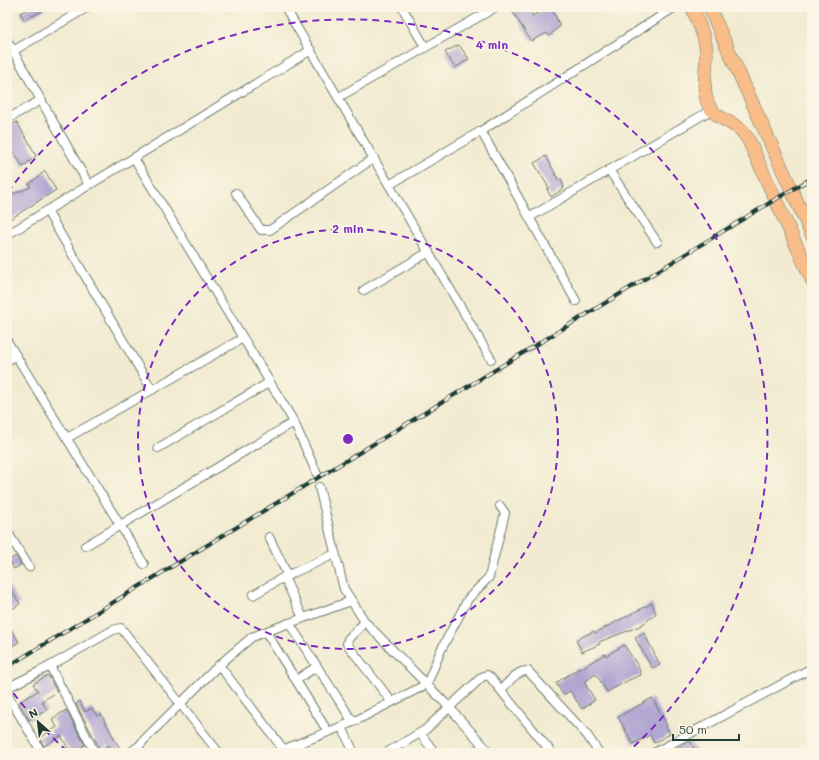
<svg xmlns="http://www.w3.org/2000/svg" width="819" height="760" font-family="Mali,sans-serif">
<rect width="100%" height="100%" fill="#fcf5e5"/>
<filter id="ink" filterUnits="userSpaceOnUse"><feTurbulence type="fractalNoise" baseFrequency=".025" numOctaves="2"/><feDisplacementMap in="SourceGraphic" scale="8" xChannelSelector="R" yChannelSelector="G"/><feConvolveMatrix kernelMatrix="1 2 1 2 8 2 1 2 1" color-interpolation-filters="sRGB"/></filter>
<filter id="wash" filterUnits="userSpaceOnUse"><feTurbulence type="fractalNoise" baseFrequency=".012" numOctaves="4" result="noise"/><feDisplacementMap in="SourceGraphic" scale="16" xChannelSelector="R" yChannelSelector="G"/><feGaussianBlur stdDeviation="0.9" result="paint"/><feColorMatrix in="noise" values="0 0 0 0 0 0 0 0 0 0 0 0 0 0 0 0 0 1.4 0 .05"/><feComposite in="paint" operator="in"/></filter>
<g filter="url(#wash)">
<rect width="100%" height="100%" fill="#f2ebd1"/>
<g id="blocks">
<g fill="#b0a6d2">
<polygon points="32,7 50,7 25,20 20,13"/>
<polygon points="517,7 529,7 532,16 549,7 551,7 560,26 549,36 547,33 531,41 511,9"/>
<polygon points="459,45 469,59 455,68 445,52"/>
<polygon points="17,122 27,140 28,140 36,156 23,167 7,141 7,127"/>
<polygon points="546,156 559,181 561,179 564,188 551,197 547,189 549,188 534,163"/>
<polygon points="45,171 56,190 7,221 7,196 31,187 29,184"/>
<polygon points="16,556 21,565 14,569 9,560"/>
<polygon points="7,583 20,604 7,612"/>
<polygon points="652,603 656,614 640,626 599,642 600,644 582,652 576,640 594,631 595,633"/>
<polygon points="7,622 19,642 7,649"/>
<polygon points="644,633 660,665 652,668 635,638"/>
<polygon points="624,645 638,666 641,675 629,680 607,692 596,674 584,682 595,700 582,709 570,691 563,695 556,683 579,668 580,669 605,654 606,656"/>
<polygon points="48,675 57,692 42,701 47,710 29,720 19,702 38,691 33,684"/>
<polygon points="652,698 667,725 666,726 670,734 654,743 650,735 633,744 618,717"/>
<polygon points="80,701 85,712 92,708 97,716 101,714 116,742 123,753 114,753 109,745 100,749 76,704"/>
<polygon points="66,710 85,745 82,746 86,753 71,753 61,736 44,746 39,738 57,727 52,719"/>
<polygon points="690,741 697,753 668,753"/>
</g>
</g>
</g>
<g filter="url(#ink)">
<use href="#blocks" fill-opacity="0" stroke="#697a6b" stroke-width="1"/>
<g fill="none" stroke-linecap="round" stroke-linejoin="round">
<g stroke="#697a6b" stroke-width="10">
<g id="minor">
<polyline points="285,7 491,359"/>
<polyline points="402,7 425,47"/>
<polyline points="7,40 89,185"/>
<polyline points="13,51 88,7"/>
<polyline points="339,97 496,7"/>
<polyline points="7,119 41,100"/>
<polyline points="481,131 576,301"/>
<polyline points="134,158 294,422 317,474"/>
<polyline points="609,170 657,242"/>
<polyline points="389,185 481,131 675,7"/>
<polyline points="236,193 261,230 270,230 374,158"/>
<polyline points="47,211 152,390"/>
<polyline points="530,217 711,110"/>
<polyline points="7,235 311,50"/>
<polyline points="364,290 429,252"/>
<polyline points="7,341 144,564"/>
<polyline points="7,361 16,355"/>
<polyline points="67,438 243,338"/>
<polyline points="158,448 270,382"/>
<polyline points="319,487 344,589 365,622 449,707 490,753"/>
<polyline points="7,531 29,567"/>
<polyline points="269,537 288,576"/>
<polyline points="85,546 294,422"/>
<polyline points="284,577 303,618"/>
<polyline points="253,595 284,577 335,554"/>
<polyline points="365,622 348,639 347,644 391,701"/>
<polyline points="289,623 353,722"/>
<polyline points="266,632 328,732"/>
<polyline points="219,665 284,750"/>
<polyline points="50,666 95,753"/>
<polyline points="296,680 316,667"/>
<polyline points="7,688 50,666 113,630 121,628 219,753"/>
<path d="M501,690C508,683 517,670 528,671L587,735L599,753"/>
<polyline points="7,694 42,753"/>
<polyline points="342,727 354,753"/>
<polyline points="420,733 435,753"/>
<polyline points="129,753 139,746 145,739 219,665 252,637 270,630 351,601"/>
<polyline points="275,753 353,722 427,684 441,650 468,599 489,577 505,513 500,506"/>
<polyline points="386,753 425,730 482,677 487,675 490,677 552,753"/>
<polyline points="473,753 483,746"/>
<polyline points="654,753 812,668"/>
</g>
</g>
<g stroke="#697a6b" stroke-width="14">
<g id="primary">
<path d="M692,7C697,20 704,34 706,47C709,67 698,93 712,110C719,119 731,122 740,129C743,132 745,135 748,139L812,280"/>
<polyline points="709,7 812,235"/>
</g>
</g>
<use href="#minor" stroke="#fff" stroke-width="8"/>
<use href="#primary" stroke="#f8bd88" stroke-width="13"/>
<g stroke="#1f3d34" stroke-width="4">
<polyline id="rail" points="7,667 776,199 812,178"/>
</g>
<use href="#rail" stroke="#fcf5e5" stroke-width="2.5" stroke-dasharray="8" stroke-linecap="butt"/>
</g>
</g>
<g fill="none" stroke="#7b2cbf" stroke-width="2" stroke-dasharray="7 5">
<circle cx="348" cy="439" r="210"/>
<path d="M67 751A420 420 0 0 1 8 686M8 192A420 420 0 1 1 629 751"/>
</g>
<circle cx="348" cy="439" r="6" fill="#7b2cbf" stroke="#fcf5e5" stroke-width="2"/>
<g font-size="12" text-anchor="middle" font-weight="bold" fill="#7b2cbf" stroke="#fcf5e5" stroke-width="4" stroke-linejoin="round" paint-order="stroke">
<text x="492" y="49">4 min</text>
<text x="348" y="233">2 min</text>
</g>
<rect width="819" height="760" fill="none" stroke="#fcf5e5" stroke-width="24"/>
<g transform="translate(38 722) rotate(332)" stroke="#fcf5e5" stroke-width="3" paint-order="stroke">
<path d="M0-3L7 15L0 10L-7 15Z" fill="#1f3d34"/>
<text y="-6" font-size="11" font-weight="bold" text-anchor="middle" fill="#1f3d34">N</text>
</g>
<path d="M673 734v6h66v-6" fill="none" stroke="#1f3d34" stroke-width="2"/>
<text x="679" y="734" font-size="12" fill="#1f3d34" stroke="#fcf5e5" stroke-width="3" paint-order="stroke">50 m</text>
</svg>
